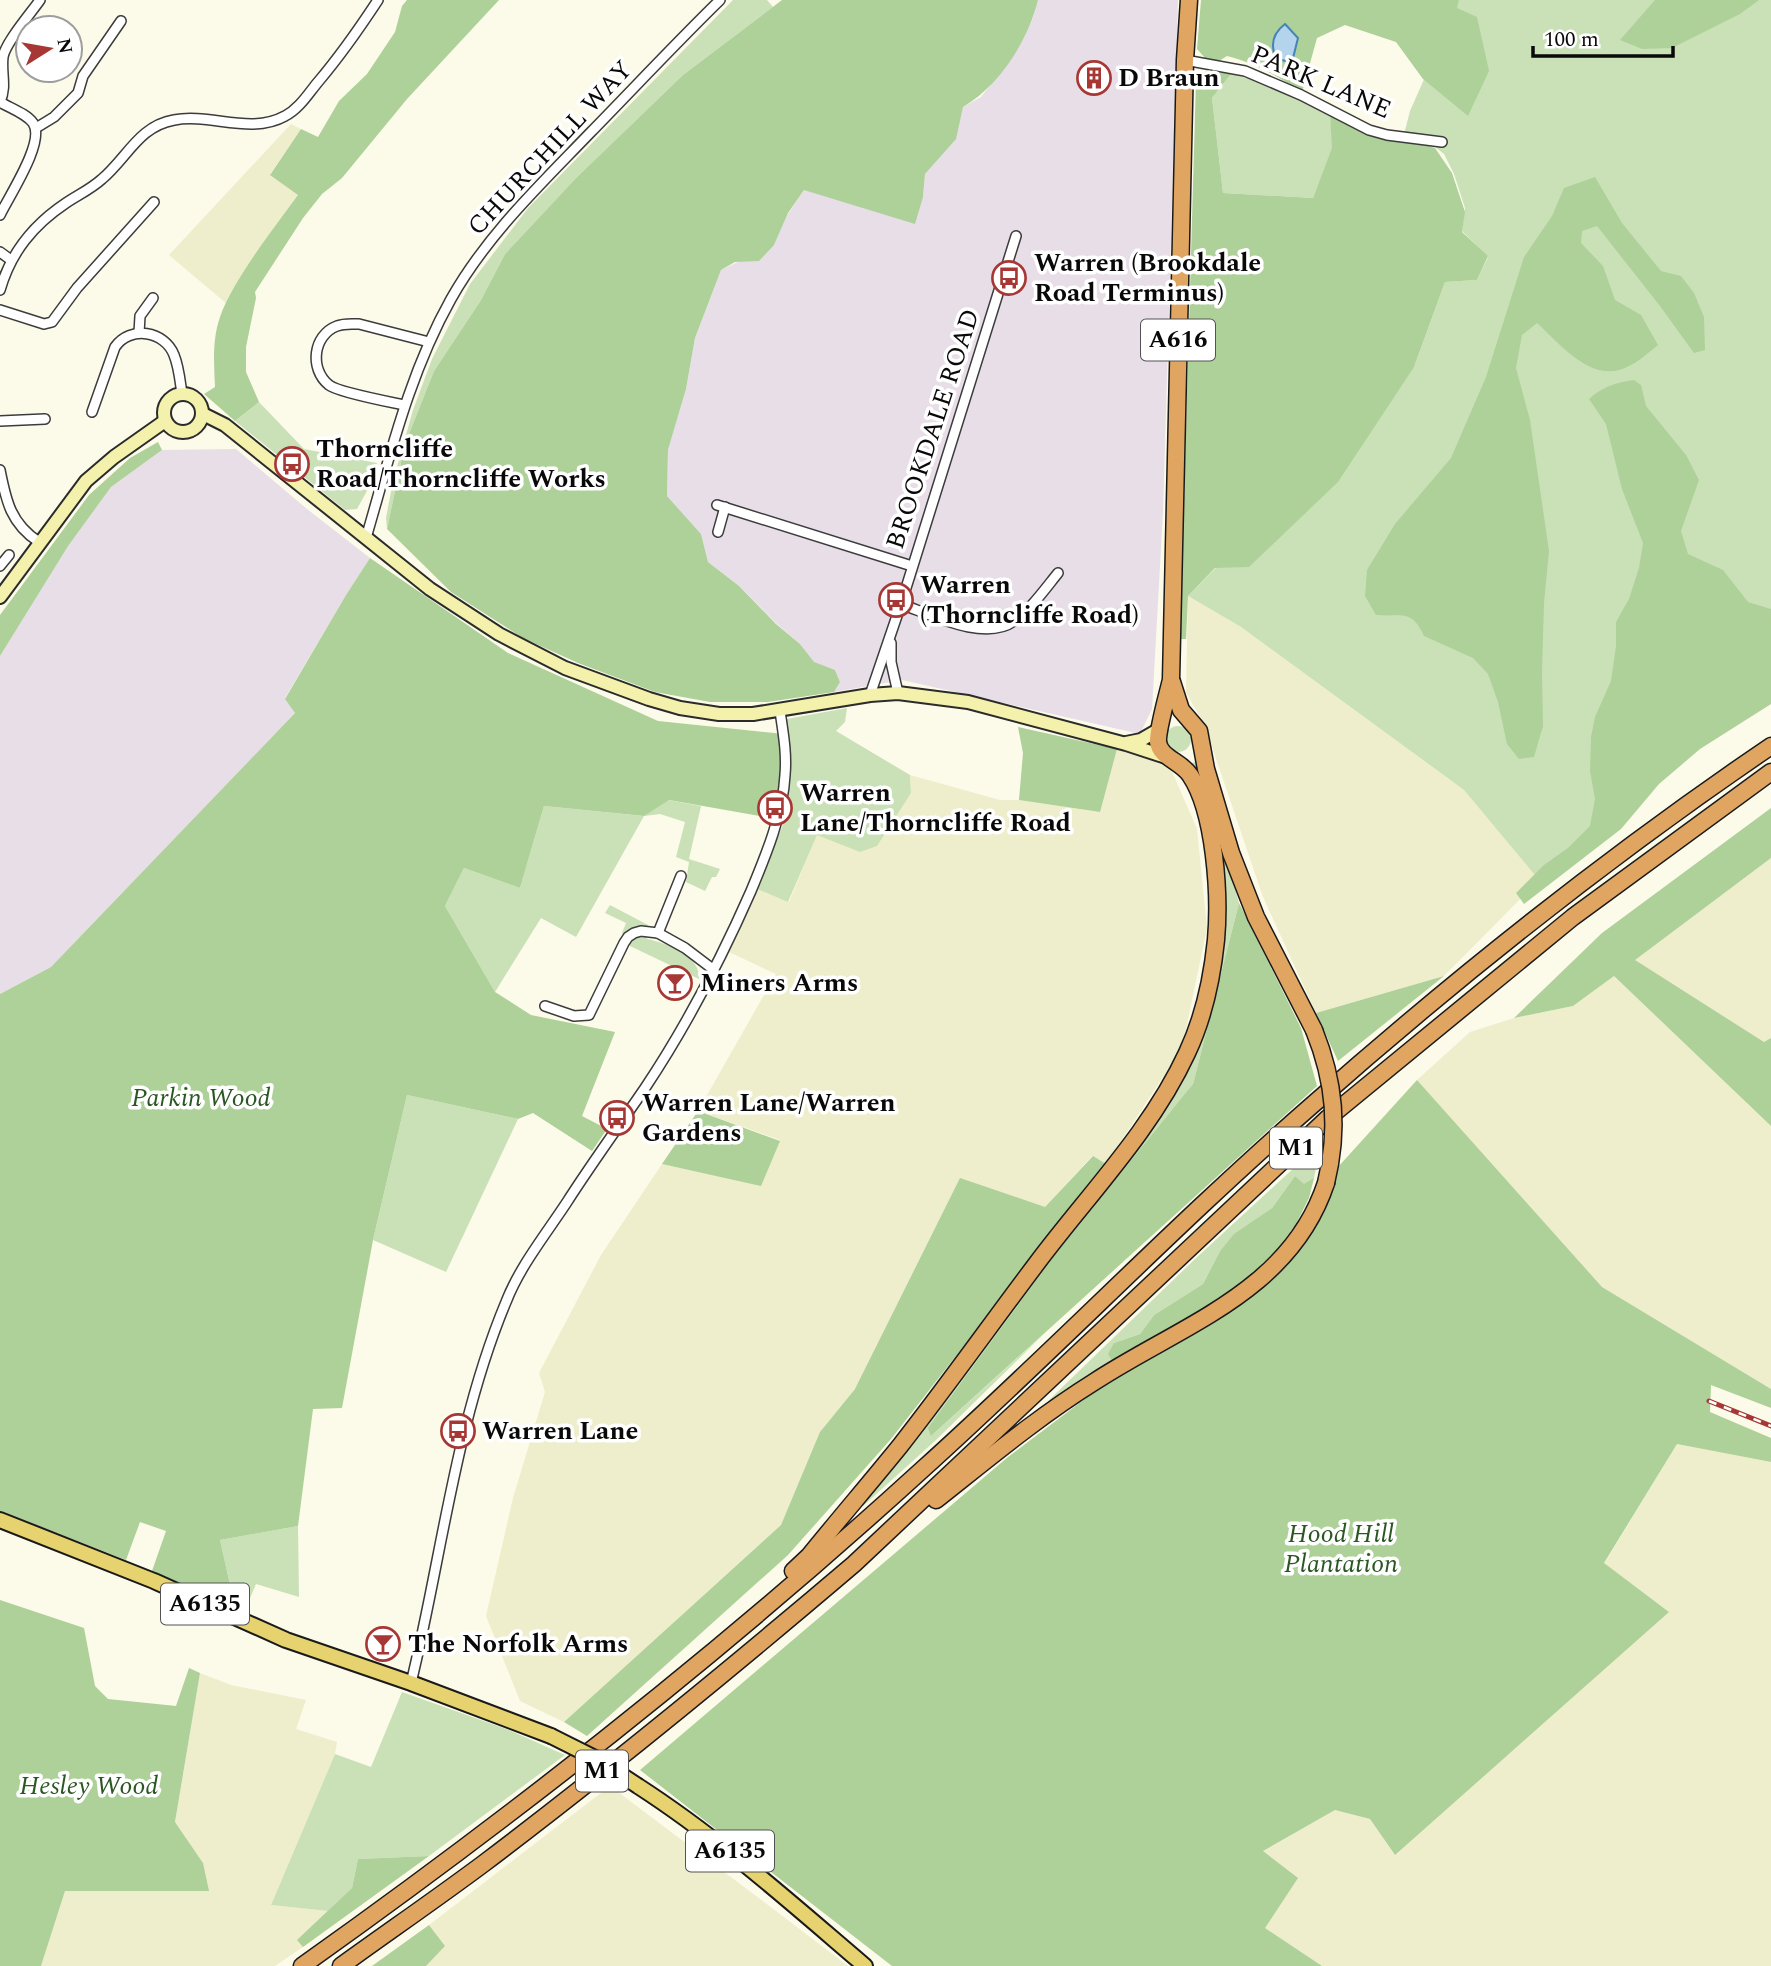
<svg xmlns="http://www.w3.org/2000/svg" width="1771" height="1966" font-family="Spectral,serif">
<rect width="100%" height="100%" fill="#fcfae9"/>
<g fill="#e7dee8">
<polygon points="1038,0 1178,0 1163,512 1152,709 1140,734 902,680 834,692 840,682 835,670 814,663 800,644 777,624 739,586 708,562 701,534 667,496 668,450 686,389 695,338 721,270 774,245 786,217 804,190 923,197 925,174 955,139 963,107 981,97 1001,71 1022,41 1033,18"/>
<polygon points="236,449 307,509 370,558 346,595 285,698 295,713 51,967 0,994 0,656 68,545 111,487 162,450"/>
</g>
<g fill="#eec">
<polygon points="291,124 301,129 270,174 299,195 237,284 227,304 169,255"/>
<polygon points="1188,596 1241,627 1464,790 1539,880 1444,976 1316,1013 1263,897 1205,726 1186,692"/>
<polygon points="1117,749 1170,767 1197,829 1207,928 1182,1048 1106,1164 1092,1156 1045,1207 855,1389 824,1427 781,1525 564,1722 520,1701 486,1616 513,1498 545,1392 539,1373 601,1255 662,1164 761,1185 780,1140 698,1111 776,974 729,952 757,889 789,902 817,834 860,851 911,793 910,775 1000,800 1019,800 1099,812"/>
<polygon points="1771,858 1771,1038 1764,1042 1634,960"/>
<polygon points="1614,976 1771,1126 1771,1389 1602,1287 1417,1080 1470,1032 1514,1018 1573,1006"/>
<polygon points="1677,1444 1771,1462 1771,1966 1322,1966 1265,1928 1263,1851 1335,1810 1370,1819 1394,1854 1668,1611 1604,1564"/>
<polygon points="200,1673 231,1685 306,1700 296,1729 337,1742 335,1754 271,1905 328,1911 298,1940 303,1947 275,1966 41,1966 65,1891 203,1863 175,1822"/>
<polygon points="610,1786 772,1908 848,1966 426,1966 445,1946 429,1925"/>
</g>
<g fill="#cae1b8">
<polygon points="733,0 767,0 773,7 683,75 576,178 505,254 481,300 434,371 405,444 387,529 386,518 393,481 413,410 432,359 470,284 528,208"/>
<polygon points="1459,0 1771,0 1771,685 1539,880 1464,790 1241,627 1188,596 1414,367 1445,282 1477,280 1488,257 1462,231 1465,208 1454,174 1444,154 1430,143 1403,138 1410,111"/>
<polygon points="1231,74 1274,86 1330,115 1333,148 1313,198 1223,193 1212,98"/>
<polygon points="259,402 304,449 377,463 373,480 357,509 345,510 235,421"/>
<polygon points="847,708 845,722 836,731 910,775 911,793 877,846 860,852 817,835 788,902 757,889 784,822 777,819 781,720"/>
<circle cx="1178" cy="739" r="13"/>
<polygon points="1199,758 1239,903 1193,1084 931,1436 1042,1336 936,1440 863,1506 856,1506 1189,1063 1223,925 1190,765"/>
<polygon points="668,800 701,806 689,859 720,869 716,877 712,877 705,891 686,882 689,862 676,857 685,822 660,814 644,816 576,937 541,918 495,992 445,906 464,868 520,888 544,806 643,816"/>
<path d="M610,905L648,925L647,939C667,943 701,956 699,979L630,946L622,933L626,923L605,913Z"/>
<polygon points="407,1095 518,1119 446,1272 373,1240"/>
<polygon points="1321,1143 1314,1178 1304,1185 1295,1176 1272,1208 1234,1235 1220,1251 1203,1284 1154,1315 1140,1334 1114,1343 1114,1364 1048,1404 1049,1400 1195,1259"/>
<polygon points="298,1526 299,1597 256,1584 245,1610 235,1607 220,1540"/>
<polygon points="402,1692 509,1730 565,1755 429,1856 358,1859 352,1888 328,1911 271,1905 335,1754 371,1767"/>
</g>
<g fill="#aed099">
<path d="M407,0H499L407,99L342,178L322,194L303,218L255,292L256,298L246,347V372L259,402L235,421L204,394L215,387C214,364 212,340 220,317C233,280 274,228 298,195L270,175L301,129L318,137L339,101L367,74L395,32L402,6Z"/>
<path d="M782,0H1038C1028,41 999,86 963,107L956,139L925,174L923,197L915,224L804,190L788,213L774,245L759,261L735,262L721,270L695,338L686,389L668,450L667,496L701,534L708,562L739,586L776,624L800,644L814,662L835,670L840,682L834,692L768,702H710L655,692L578,663L523,638L451,592L387,529L405,444L434,371L481,300L505,254L576,178L683,75Z"/>
<path d="M1201,0H1459L1457,8L1477,17L1489,71L1468,116L1423,79L1396,42L1345,25L1317,38L1302,92C1279,77 1253,62 1227,56L1219,61L1205,58L1197,49Z"/>
<polygon points="1655,0 1759,0 1740,14 1672,48 1642,49 1620,40"/>
<polygon points="1206,71 1231,74 1212,98 1223,193 1313,198 1332,148 1330,115 1435,148 1452,173 1465,212 1462,232 1488,256 1477,280 1445,282 1414,367 1338,482 1249,567 1215,568 1188,596 1186,639 1180,639 1196,80"/>
<path d="M1595,177L1622,223L1661,271L1681,276L1694,293L1704,317L1705,350L1694,353L1660,306L1597,226L1582,231L1581,243L1603,266L1615,300L1641,315L1658,345C1649,352 1641,360 1631,365C1594,387 1562,346 1537,323L1522,335L1516,368L1530,420L1549,551L1544,603L1542,673L1543,726L1534,757L1519,759L1507,744L1498,702L1488,674L1473,658L1424,636C1412,609 1402,617 1376,615L1365,596L1367,570L1395,524L1451,458L1486,377L1524,257L1552,216L1564,188Z"/>
<path d="M1634,380L1641,385L1646,406L1686,455L1699,480L1681,531L1688,554L1723,570L1748,602L1771,609V704L1700,749L1659,784L1621,829L1524,904L1516,893L1544,865L1568,848L1590,826L1595,799L1590,771L1591,737L1595,717L1611,681L1616,646V622L1629,599L1639,568L1643,543L1622,489L1606,424L1589,399C1602,387 1617,382 1634,380Z"/>
<polygon points="158,442 162,450 111,487 68,546 0,656 0,615 89,495 130,458"/>
<polygon points="370,558 508,653 658,721 784,734 786,752 777,819 669,800 644,816 544,806 520,888 464,868 445,906 495,992 531,1015 615,1032 582,1116 607,1129 592,1151 533,1113 518,1119 407,1095 373,1240 342,1408 313,1409 298,1526 220,1540 235,1607 152,1571 166,1531 140,1522 126,1560 0,1511 0,994 51,967 295,713 285,699 346,595"/>
<polygon points="1018,727 1117,749 1100,812 1019,800 1023,753"/>
<polygon points="1771,808 1771,858 1635,960 1764,1042 1771,1038 1771,1126 1614,976 1573,1006 1514,1018 1602,933"/>
<polygon points="1239,903 1301,1028 1317,1086 931,1436 928,1428 1054,1256 1193,1084"/>
<polygon points="1444,976 1338,1061 1316,1013"/>
<polygon points="1417,1080 1602,1287 1771,1389 1771,1408 1711,1385 1710,1412 1771,1438 1771,1462 1677,1444 1604,1563 1669,1612 1395,1855 1370,1819 1335,1810 1263,1851 1298,1878 1265,1928 1322,1966 892,1966 640,1770 1008,1457 1098,1389 1242,1301 1288,1264 1319,1218 1330,1193 1338,1167"/>
<polygon points="698,1111 780,1141 761,1186 662,1164"/>
<polygon points="1093,1156 1106,1164 891,1439 788,1555 587,1736 564,1722 781,1525 820,1432 855,1389 960,1178 1045,1207"/>
<polygon points="1295,1176 1304,1184 1314,1178 1309,1198 1296,1224 1263,1269 1239,1288 1114,1364 1108,1354 1114,1343 1140,1334 1154,1315 1203,1284 1220,1251 1234,1234 1272,1208"/>
<polygon points="0,1600 84,1628 95,1686 108,1699 176,1706 189,1668 200,1673 175,1822 203,1863 209,1891 65,1891 41,1966 0,1966"/>
<polygon points="429,1856 303,1947 297,1940 352,1888 358,1859"/>
<polygon points="429,1925 445,1946 426,1966 372,1966"/>
</g>
<path fill="#b4d4ed" stroke="#4583ba" stroke-width="2" d="M1285,24L1298,38L1292,62L1276,59C1270,45 1273,33 1285,24Z"/>
<g fill="none" stroke-linecap="round" stroke-linejoin="round">
<g stroke="#3c3c3c" stroke-width="12">
<g id="street">
<polyline points="1185,60 1245,71 1301,95 1369,130 1387,135 1442,142"/>
<path d="M0,102C10,108 27,114 33,123C46,141 9,196 0,215"/>
<path d="M0,102C7,86 1,74 3,57C5,43 31,13 40,0"/>
<polyline points="36,128 54,117 78,93 83,76 121,21"/>
<polyline points="0,252 11,260"/>
<path d="M0,290C11,252 33,225 66,203C78,195 91,189 102,179C127,158 139,126 174,120C210,113 251,135 285,116C299,109 308,94 318,82C340,56 359,29 378,0"/>
<polyline points="0,310 44,324 52,322 77,288 154,202"/>
<polyline points="139,333 140,316 153,298"/>
<path d="M404,405C390,402 337,392 329,385C309,369 313,335 337,326C344,323 352,324 359,324L429,342"/>
<path d="M92,412L115,347C130,325 165,331 174,355C179,367 180,381 182,394"/>
<polyline points="0,421 45,419"/>
<path d="M0,470C6,501 11,524 39,542"/>
<polyline points="717,505 912,566"/>
<polyline points="718,532 725,507"/>
<path d="M366,538C390,456 409,374 451,299C487,235 540,185 590,133C633,89 676,43 720,0"/>
<polyline points="0,566 9,555"/>
<path d="M901,604C932,615 985,642 1014,621C1031,609 1045,589 1058,573"/>
<polyline points="891,643 891,662 898,693"/>
<polyline points="870,695 901,604 1016,236"/>
<polyline points="658,933 681,876"/>
<polyline points="545,1006 574,1016 589,1015 624,943 628,937 634,933 641,931 658,933 685,948 714,970"/>
<path d="M411,1683C442,1556 455,1424 506,1302C520,1266 546,1234 567,1202C592,1163 619,1126 645,1088C685,1028 722,957 751,891C766,855 783,814 785,775C787,753 783,732 780,711"/>
</g>
</g>
<g stroke="#2b2b2b" stroke-width="16">
<g id="secondary">
<circle cx="183" cy="413" r="19"/>
<polyline points="203,414 225,425 430,589 499,634 565,668 649,699 680,708 719,714 753,714 870,695 898,693 968,702 1126,744 1169,758"/>
<polyline points="0,597 86,481 114,457 165,421"/>
<polyline points="1126,743 1141,740 1160,729"/>
</g>
</g>
<g stroke="#1a1a1a" stroke-width="18">
<g id="primary">
<polyline points="0,1520 154,1581 286,1640 411,1683 551,1736"/>
<path d="M638,1786C720,1839 791,1903 865,1966"/>
</g>
</g>
<g stroke="#1a1a1a" stroke-width="19">
<g id="highway">
<polyline points="1172,682 1181,710 1199,731 1206,769 1231,853 1256,917 1314,1030"/>
<path d="M936,1500C988,1459 1038,1417 1094,1382C1181,1325 1290,1292 1326,1183"/>
<path d="M793,1571L809,1556C839,1519 870,1483 900,1446C947,1386 991,1324 1037,1263C1088,1195 1151,1131 1187,1053C1204,1017 1212,979 1216,940C1220,895 1215,812 1190,775C1181,761 1160,758 1158,742C1157,732 1168,692 1171,680L1185,60L1189,0"/>
<path d="M302,1966C519,1812 728,1647 924,1468C1055,1350 1177,1223 1310,1107C1456,978 1609,856 1771,746"/>
<path d="M341,1966C388,1932 436,1899 483,1864C610,1768 733,1667 854,1564L1328,1118L1573,917L1771,772"/>
</g>
</g>
<use href="#street" stroke="#fff" stroke-width="9"/>
<use href="#secondary" stroke="#f4f1ac" stroke-width="12"/>
<use href="#primary" stroke="#e6d26e" stroke-width="14"/>
<use href="#highway" stroke="#e1a562" stroke-width="16"/>
<g stroke="#a63734" stroke-width="5">
<polyline id="rail" points="1709,1401 1771,1426"/>
</g>
<use href="#rail" stroke="#fff" stroke-width="2.5" stroke-dasharray="8" stroke-linecap="butt"/>
<g stroke="#1a1a1a" stroke-width="18" stroke-linecap="butt">
<polyline id="primary-bridge" points="551,1736 597,1759 638,1786"/>
</g>
<g stroke="#1a1a1a" stroke-width="19" stroke-linecap="butt">
<path id="highway-bridge" d="M1314,1030C1335,1082 1339,1130 1326,1183"/>
</g>
<use href="#primary-bridge" stroke="#e6d26e" stroke-width="14"/>
<use href="#highway-bridge" stroke="#e1a562" stroke-width="16"/>
</g>
<defs>
<g id="building-ring" transform="scale(1.75)"><circle r="9.5" fill="#fff" stroke="#a63734" stroke-width="1.5"/><path d="M-4-6H4V6H1V3H-1V6H-4ZM-2.5-4.3h1.7v1.8h-1.7ZM.8-4.3h1.7v1.8H.8ZM-2.5-1h1.7V.8h-1.7ZM.8-1h1.7V.8H.8Z" fill="#a63734"/></g>
<g id="bus-ring" transform="scale(1.75)"><circle r="9.5" fill="#fff" stroke="#a63734" stroke-width="1.5"/><path d="M-5-6H5V4H4V6H2V4H-2V6H-4V4H-5ZM-3.5-4V0h7V-4ZM-3.5 1.2v1.5H-2V1.2ZM2 1.2v1.5H3.5V1.2Z" fill="#a63734"/></g>
<g id="bar-ring" transform="scale(1.75)"><circle r="9.5" fill="#fff" stroke="#a63734" stroke-width="1.5"/><path d="M-6-5H6L.8 .8V4.5H3.5V6h-7V4.5H-.8V.8Z" fill="#a63734"/></g>
</defs>
<g fill-rule="evenodd">
<use href="#building-ring" x="1094" y="78"/>
<use href="#bus-ring" x="1009" y="278"/>
<use href="#bus-ring" x="292" y="464"/>
<use href="#bus-ring" x="896" y="600"/>
<use href="#bus-ring" x="775" y="808"/>
<use href="#bar-ring" x="675" y="983"/>
<use href="#bus-ring" x="617" y="1118"/>
<use href="#bus-ring" x="458" y="1431"/>
<use href="#bar-ring" x="383" y="1644"/>
</g>
<g text-anchor="middle" dominant-baseline="central" stroke-width="7" stroke-linejoin="round" paint-order="stroke">
<g fill="#fff" stroke="#535353" stroke-width="2">
<rect x="1141" y="319.5" width="74" height="41" rx="5"/>
<rect x="1270" y="1127.5" width="52" height="41" rx="5"/>
<rect x="161" y="1583.5" width="88" height="41" rx="5"/>
<rect x="576" y="1750.5" width="52" height="41" rx="5"/>
<rect x="686" y="1830.5" width="88" height="41" rx="5"/>
</g>
<g font-size="24" font-weight="bold" fill="#090909">
<text x="1178" y="340">A616</text>
<text x="1296" y="1148">M1</text>
<text x="205" y="1604">A6135</text>
<text x="602" y="1771">M1</text>
<text x="730" y="1851">A6135</text>
</g>
<g font-size="26" font-weight="bold" fill="#090909" stroke="#fff" text-anchor="start">
<text x="1118" y="78">D Braun</text>
<text x="1034" y="263">Warren (Brookdale<tspan x="1034" dy="30">Road Terminus)</tspan></text>
<text x="316" y="449">Thorncliffe<tspan x="316" dy="30">Road/Thorncliffe Works</tspan></text>
<text x="920" y="585">Warren<tspan x="920" dy="30">(Thorncliffe Road)</tspan></text>
<text x="800" y="793">Warren<tspan x="800" dy="30">Lane/Thorncliffe Road</tspan></text>
<text x="700" y="983">Miners Arms</text>
<text x="642" y="1103">Warren Lane/Warren<tspan x="642" dy="30">Gardens</tspan></text>
<text x="482" y="1431">Warren Lane</text>
<text x="408" y="1644">The Norfolk Arms</text>
</g>
<g font-size="26" fill="#090909" stroke="#fff">
<text transform="translate(1321 82) rotate(23)">PARK LANE</text>
<text transform="translate(550 148) rotate(-47)">CHURCHILL WAY</text>
<text transform="translate(933 429) rotate(-72)">BROOKDALE ROAD</text>
</g>
<g font-size="26" font-style="italic" fill="#2a5723" stroke="#fff">
<text x="201" y="1098">Parkin Wood</text>
<text x="1341" y="1534">Hood Hill<tspan x="1341" dy="30">Plantation</tspan></text>
<text x="89" y="1786">Hesley Wood</text>
</g>
</g>
<g transform="translate(49 49) rotate(79)"><circle r="33" fill="#ffffff" stroke="#9d9d9d" stroke-width="2"/>
<path d="M0-5L12 26L0 18L-12 26Z" fill="#a63734"/>
<text y="-10" font-size="19" font-weight="bold" text-anchor="middle" fill="#090909">N</text>
</g>
<path d="M1533 46v10h140v-10" fill="none" stroke="#090909" stroke-width="3.5"/>
<text x="1544" y="46" font-size="21" fill="#090909" stroke="#ffffff" stroke-width="5" paint-order="stroke">100 m</text>
</svg>
